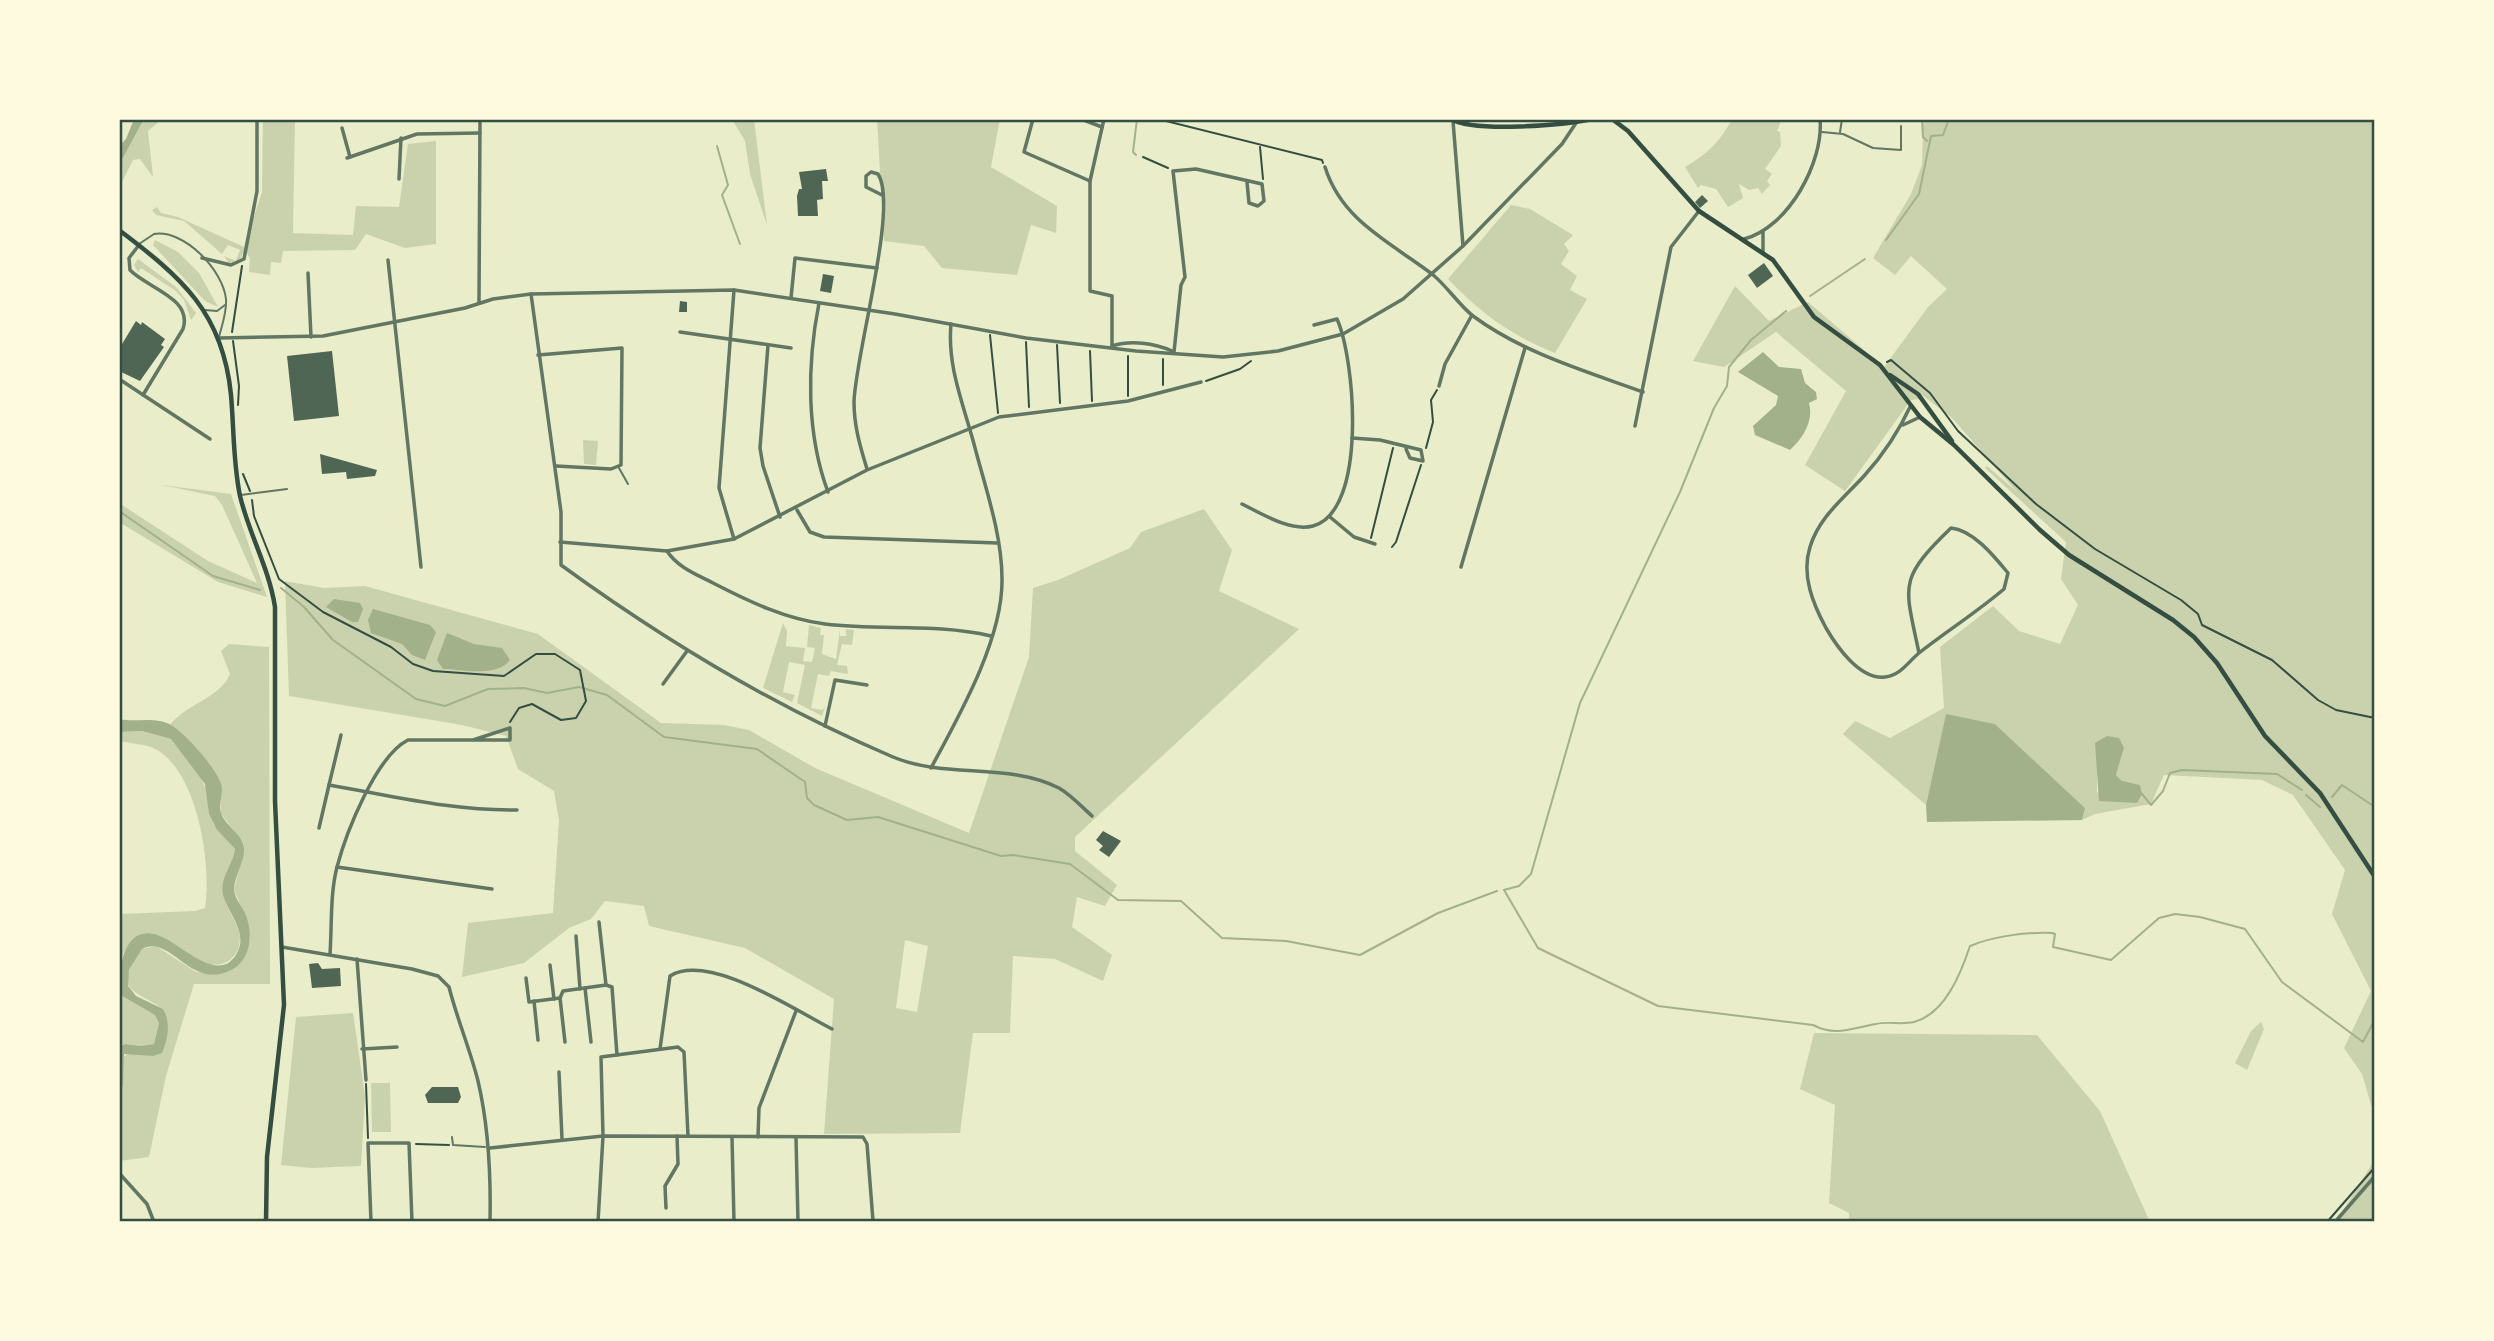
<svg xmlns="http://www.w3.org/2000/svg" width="2494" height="1341" font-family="Lato,sans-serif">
<rect width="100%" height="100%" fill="#e9edc9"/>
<g fill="#cad2ad" fill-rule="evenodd">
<polygon points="144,119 162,119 148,131 153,177 140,159 133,160 119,188 119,165"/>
<polygon points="263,119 295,119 293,233 353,235 356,206 399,207 408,144 436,141 436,244 405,248 366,234 355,250 283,251 281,263 271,262 270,275 249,272 250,259 245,249 239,262 229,263 224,256 236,261 240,250 228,245 222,254 184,221 156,215 152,210 157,207 161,213 178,217 244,247 262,192"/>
<polygon points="732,119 754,119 767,225 750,174 745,141"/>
<polygon points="877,119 1000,119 991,167 1057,206 1056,233 1031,225 1017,275 942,268 924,246 884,241"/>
<path d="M1732,119H1782L1777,131L1780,132L1781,146L1765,169L1772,174L1767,181L1770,185L1762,194L1758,188L1749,190L1739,184L1743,198L1728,207L1716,189L1701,185L1698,188L1685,167C1707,154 1720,142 1732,119Z"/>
<path d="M1923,119H2375V1118L2362,1074L2344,1048L2371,991L2332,914L2345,870L2293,795L2262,780L2164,775L2151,804L2095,814L2082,820L2085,808L1995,724L1946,715L1926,805L1843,734L1855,721L1890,738L1944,708L1940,647L1993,606L2019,631L2060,644L2078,605L2061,579L2066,542L1985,468L1987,466L2016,491L1952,418L1918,392L1919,399L1911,400L1845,491L1805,465L1846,391L1776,332L1724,367L1693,361L1735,286L1769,321L1808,302L1884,367L1928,307L1947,289L1911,256L1895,275L1873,258L1911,194L1922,165ZM2124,748L2116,775L2122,781L2097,793V767Z"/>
<path d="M1511,205L1530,209L1573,235L1564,244L1569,251L1561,264L1577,276L1570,290L1587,299L1555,353C1510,335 1482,314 1448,279Z"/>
<polygon points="155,240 178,252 199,273 218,307 205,301 153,245"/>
<polygon points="138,259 176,287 196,313 191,320 184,300 176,291 141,268 138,272 134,265"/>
<polygon points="583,440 598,441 596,465 584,464"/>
<polygon points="162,485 231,494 267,597 218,582 119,522 119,503 208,561 257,583 222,505 215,496"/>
<path d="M1204,509L1232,550L1219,591L1299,629L1075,837V851L1117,885L1105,906L1077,897L1072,927L1112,955L1103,981L1055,959L1013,956L1010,1033H973L960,1133L824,1134L834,999L745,948L649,926L644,906L605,901L591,919L569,928L524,963L462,977L468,923L553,913L559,820L554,791L518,769L506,736L462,725L289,696L285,581L324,588L365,586L538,634L661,723L724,725L749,730L815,768L969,833L1029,657L1033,588L1058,580L1130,548L1141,532ZM905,940L928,946L917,1012L896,1008Z"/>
<polygon points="783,623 787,631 786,646 805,648 803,661 812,662 815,648 807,647 809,625 821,628 820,635 824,635 822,654 836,659 840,629 840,636 846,636 846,629 854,630 852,645 842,644 837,665 847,666 848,674 831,671 829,676 818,674 811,708 822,710 825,707 822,716 797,703 805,665 789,662 783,692 795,695 792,702 763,688"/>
<path d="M229,644L269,647L270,984H194L166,1076L149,1157L119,1161L122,1058L129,1053L153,1056L163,1009C130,987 113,992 142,949L156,946L196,972L220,973L250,940L247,921L234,890L244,850L243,842L221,814V787L197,748L170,725C186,704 220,698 230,674L221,651Z"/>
<path d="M142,731L171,739L199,774L208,793L209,814L217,830L235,849C233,864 220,880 224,896C227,911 238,922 240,937C240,945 238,952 233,957C212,979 179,947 160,936L124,952L119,963V914L195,911L205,908C212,866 198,766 151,747C141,744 129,743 119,741V732Z"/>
<polygon points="119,993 155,1015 159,1023 154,1044 141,1046 125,1044 119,1047"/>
<polygon points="353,1013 365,1096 361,1166 311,1168 281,1165 296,1017"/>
<polygon points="2261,1022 2264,1029 2247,1070 2235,1063 2251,1031"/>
<polygon points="1814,1033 2037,1035 2100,1111 2150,1222 1849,1222 1849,1213 1829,1203 1835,1105 1800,1089"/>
<polygon points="371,1083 390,1083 391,1132 372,1132"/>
<polygon points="2375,1159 2375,1222 2336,1222"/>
</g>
<g fill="#a3b18a">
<polygon points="134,119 144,119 119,165 119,146 126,139"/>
<path d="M1763,352L1779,367L1801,369L1805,383L1816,392L1817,399L1809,403C1814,421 1803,438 1790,450L1755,435L1753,426L1776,405L1778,396L1738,372Z"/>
<polygon points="334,599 360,603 363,609 358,622 352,622 326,607"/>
<polygon points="373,609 430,625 436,632 425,660 412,655 402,644 371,633 368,620"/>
<path d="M447,633L474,644L502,648L510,660C497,678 462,669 443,669L437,660Z"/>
<polygon points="1946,714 1995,724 2085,808 2082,820 1927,822 1926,805"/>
<path d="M119,719C136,723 155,716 171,725C187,735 212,764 220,781C225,791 218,803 221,813C225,826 243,834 244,848C245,861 235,875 234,889C234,897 241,905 245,913C253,931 252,958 233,969C191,993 171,933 142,949L129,970L128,986L136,996L163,1009C171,1022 168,1039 162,1053L153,1056L124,1054L123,1085L119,1097V1047L125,1044L141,1046L154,1044L159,1023L155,1015L119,994C118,971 123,921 160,936C180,943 221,988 238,951C247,931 228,913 223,895C219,878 233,865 235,849L217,830L209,814L205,784L171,739L142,731L119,732Z"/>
<polygon points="2107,736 2119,738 2124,748 2116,775 2122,781 2140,785 2142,794 2137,803 2099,801 2095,743"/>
</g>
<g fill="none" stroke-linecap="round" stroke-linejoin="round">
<g stroke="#a3b18a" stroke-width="2">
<polyline points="1922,119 1923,137 1927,141"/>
<polyline points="717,146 728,185 722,195 740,244"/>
<polyline points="1136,155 1133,152 1137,119"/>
<polyline points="1886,240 1919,194 1931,136 1943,135 1949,119"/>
<polyline points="1810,296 1865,259"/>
<path d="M1786,311L1751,340L1729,367L1727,386L1714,408L1680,492L1580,703L1531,874L1519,886L1504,890L1538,948L1658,1006L1813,1025C1836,1037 1852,1028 1876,1024C1888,1021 1901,1025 1914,1022C1945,1014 1961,973 1970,946C1994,936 2026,932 2052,933L2055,934L2053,947L2111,960L2159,918L2175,914L2200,917L2245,929L2282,982L2363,1042L2375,1019"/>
<polyline points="119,511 213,576 260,590"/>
<polyline points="281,588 304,607 333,640 416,699 445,706 488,689 524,688 547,693 579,687 607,695 664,737 757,749 805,782 807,798 814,805 847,820 878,817 1001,856 1013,855 1070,864 1118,900 1181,901 1222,938 1286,941 1360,955 1438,913 1497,891"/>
<polyline points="2142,794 2151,805 2163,791 2170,773 2182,770 2277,774 2302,790"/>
<polyline points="2306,795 2320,807"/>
<polyline points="2332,797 2342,785 2375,807"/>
</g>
</g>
<g fill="#4f6655">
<polygon points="826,169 828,181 822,181 823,199 817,200 818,216 798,216 797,196 799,189 802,189 799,172"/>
<polygon points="1702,195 1708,201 1700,208 1695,202"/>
<polygon points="1764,263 1773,276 1757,288 1748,275"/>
<polygon points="823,274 834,276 831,293 820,291"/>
<polygon points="680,301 687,302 687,312 679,312"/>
<polygon points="136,321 141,325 142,322 165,339 161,345 164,347 140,381 119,371 119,349"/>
<polygon points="332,351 339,416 294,421 287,356"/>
<polygon points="320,454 377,470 375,476 347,479 346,472 322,474"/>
<polygon points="1103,831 1121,841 1109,857 1099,850 1103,846 1096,840"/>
<polygon points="318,963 322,969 340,968 341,986 312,988 309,964"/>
<polygon points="432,1087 458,1087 461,1097 458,1103 428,1103 425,1095"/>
</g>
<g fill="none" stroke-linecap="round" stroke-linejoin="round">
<g stroke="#344e41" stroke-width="2">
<polyline points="1158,119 1322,160 1323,163"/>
<polyline points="1260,147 1263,179"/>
<polyline points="1143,157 1168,168"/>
<polyline points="232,332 242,266"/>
<polyline points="990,335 998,413"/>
<polyline points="233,341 239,386 238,405"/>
<polyline points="1026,342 1029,407"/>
<polyline points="1057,345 1060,403"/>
<polyline points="1090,351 1092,401"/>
<polyline points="1128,356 1128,396"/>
<polyline points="1163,359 1163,385"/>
<polyline points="1887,362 1891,360 1930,393 1958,431 2036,504 2095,549 2181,600 2198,614 2202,625 2272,660 2318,700 2336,710 2375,718"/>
<polyline points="1206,381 1240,369 1251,361"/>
<polyline points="1426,448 1433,422 1431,400 1437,390"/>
<polyline points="243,474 250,491"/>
<polyline points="252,500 254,516 279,579 323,612 391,647 413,664 433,671 504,676 536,654 555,654 580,670 586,701 576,718 561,720 532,704 519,708 510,722"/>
<polyline points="1371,538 1393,448"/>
<polyline points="1392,547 1396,542 1421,465"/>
<polyline points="366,1084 368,1138"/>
<polyline points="416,1144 449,1145"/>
<polyline points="2327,1222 2375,1167"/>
</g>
<g stroke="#617663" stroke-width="2">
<polyline points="1822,132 1843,134 1873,148 1901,150 1901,126"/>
<polyline points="1840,132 1842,119"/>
<path d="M139,244L154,234C184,229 223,270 226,299C227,312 222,325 219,337"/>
<polyline points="205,310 217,311 225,305"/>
<polyline points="619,468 628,484"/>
<polyline points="241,495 287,489"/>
<polyline points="452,1137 453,1145 485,1147"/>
</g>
<g stroke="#617663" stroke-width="3.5">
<polyline points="1033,119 1024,152 1090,181"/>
<polyline points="1081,119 1102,127"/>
<polyline points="1104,119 1090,181 1090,291 1112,296 1112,346"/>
<polyline points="342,128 350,157"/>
<polyline points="347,158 417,134 480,133"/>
<path d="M1325,167C1342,221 1390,242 1432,274C1447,286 1458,304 1473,316C1523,353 1585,371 1643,392"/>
<polyline points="399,179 401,138"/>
<path d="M1744,239C1788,228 1824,162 1820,119"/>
<path d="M139,245L129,258L130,270C147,288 193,298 183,329L143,395"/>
<polyline points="1763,251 1763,231"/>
<polyline points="202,258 231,265 244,259 257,191 257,119"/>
<polyline points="388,260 421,567"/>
<polyline points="308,273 311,337"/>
<path d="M531,294L561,512V565C664,640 775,707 893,757C946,779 1008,762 1059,788C1071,795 1082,807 1092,816"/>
<polyline points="791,298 795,258 877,268"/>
<polyline points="479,303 480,119"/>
<path d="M819,303C807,364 806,433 828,492"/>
<polyline points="680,332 791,348"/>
<polyline points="768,345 760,448 763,466 780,517"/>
<polyline points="1174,352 1181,285 1185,277 1173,171 1196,169 1262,184 1264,201 1258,206 1249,203 1247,182"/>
<polyline points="538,355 622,348 621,465 611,469 556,466"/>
<polyline points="119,379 210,439"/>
<polyline points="1439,386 1445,364 1472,315"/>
<path d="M1911,405C1899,431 1884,454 1864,476C1844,498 1819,517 1810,547C1801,575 1813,604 1826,628C1837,647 1860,680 1885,677C1901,675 1908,662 1919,653C1947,631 1977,612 2004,589L2008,573C1994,556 1973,530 1951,528C1897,580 1905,585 1919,653"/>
<polyline points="1903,425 1920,417"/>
<polyline points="1635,426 1671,247 1699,211"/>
<polyline points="1352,438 1380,440 1421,450 1423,461 1410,458 1406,449"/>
<path d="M867,469C860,446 854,426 854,402C855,355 899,206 878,174L871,172L866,176V187L882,195"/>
<path d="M1242,504C1262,514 1291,532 1313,526C1368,511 1355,359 1337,319L1314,325"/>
<polyline points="797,510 810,532 824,537 998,543"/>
<polyline points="1330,517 1354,537 1375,544"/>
<polyline points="734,539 719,488 734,290"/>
<polyline points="560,542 667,551 734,539 867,470 999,417 1128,401 1201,382"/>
<path d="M667,551C678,568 698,575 715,584C750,602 786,619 825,624C882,631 934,623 991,636"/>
<polyline points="1461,567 1525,348"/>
<polyline points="663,684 687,651"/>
<polyline points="825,726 835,680 867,685"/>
<path d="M341,735L329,785C393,796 452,811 517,810"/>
<path d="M931,768C959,716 1003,639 1002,579C1002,534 985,487 974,444C963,403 947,366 951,324"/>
<polyline points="319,828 329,785"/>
<polyline points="337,867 492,889"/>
<polyline points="599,922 606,985 612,987 617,1055"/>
<polyline points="576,936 580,989"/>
<path d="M282,947L412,969L438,976L449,987C457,1019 470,1049 478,1081C489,1128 491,1174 490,1222"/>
<path d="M330,954C332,925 330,894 337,867C346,833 376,756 408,740H473L510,728V740H473"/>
<polyline points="357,959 366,1080"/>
<polyline points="550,965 554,999"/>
<polyline points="526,978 529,1002 560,998 563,991 606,985"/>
<polyline points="585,988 591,1042"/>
<polyline points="560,998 565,1042"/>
<polyline points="534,1001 538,1040"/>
<polyline points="362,1049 397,1047"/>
<path d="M660,1049L670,976C709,952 794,1010 832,1029"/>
<polyline points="559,1072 562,1139"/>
<polyline points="732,1137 734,1222"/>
<polyline points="758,1137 759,1108 796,1011"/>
<polyline points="796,1138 798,1222"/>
<polyline points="490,1148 603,1136 863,1137 867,1144 873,1221"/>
<polyline points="119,1173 147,1204 154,1222"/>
<polyline points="666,1208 665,1186 678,1164 677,1136"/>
<polyline points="371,1222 368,1143 409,1143 412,1222"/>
<polyline points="598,1222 603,1136 601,1057 678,1047 684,1052 688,1136"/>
</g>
<g stroke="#617663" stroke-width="3.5">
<polyline points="1453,121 1463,246"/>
<polyline points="219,338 323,336 465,308 493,299 531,294 734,290 895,314 1026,338 1136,351 1223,357 1278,351 1343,334 1403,299 1463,246 1562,144 1576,123"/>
<path d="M1112,346C1131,340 1154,343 1172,351"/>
<polyline points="2335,1222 2375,1176"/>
</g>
<g stroke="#344e41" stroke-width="4.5">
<path d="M1451,119C1475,133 1564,125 1593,119"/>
<polyline points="1612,119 1628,131 1699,211 1773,260 1814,317 1880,365 1920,417 1954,445 2040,530 2069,555 2173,620 2194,637 2217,663 2265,736 2320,793 2375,877"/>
<path d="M119,230C181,277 223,312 231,395C234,429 233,462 240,496C249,534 269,568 275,607V801L284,1005L267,1157L266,1222"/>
<polyline points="1890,375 1918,394 1952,441"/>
</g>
</g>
<rect width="2494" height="1341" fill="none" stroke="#fefae0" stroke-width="242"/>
<rect x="121" y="121" width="2252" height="1099" fill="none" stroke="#344e41" stroke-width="2.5"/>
</svg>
